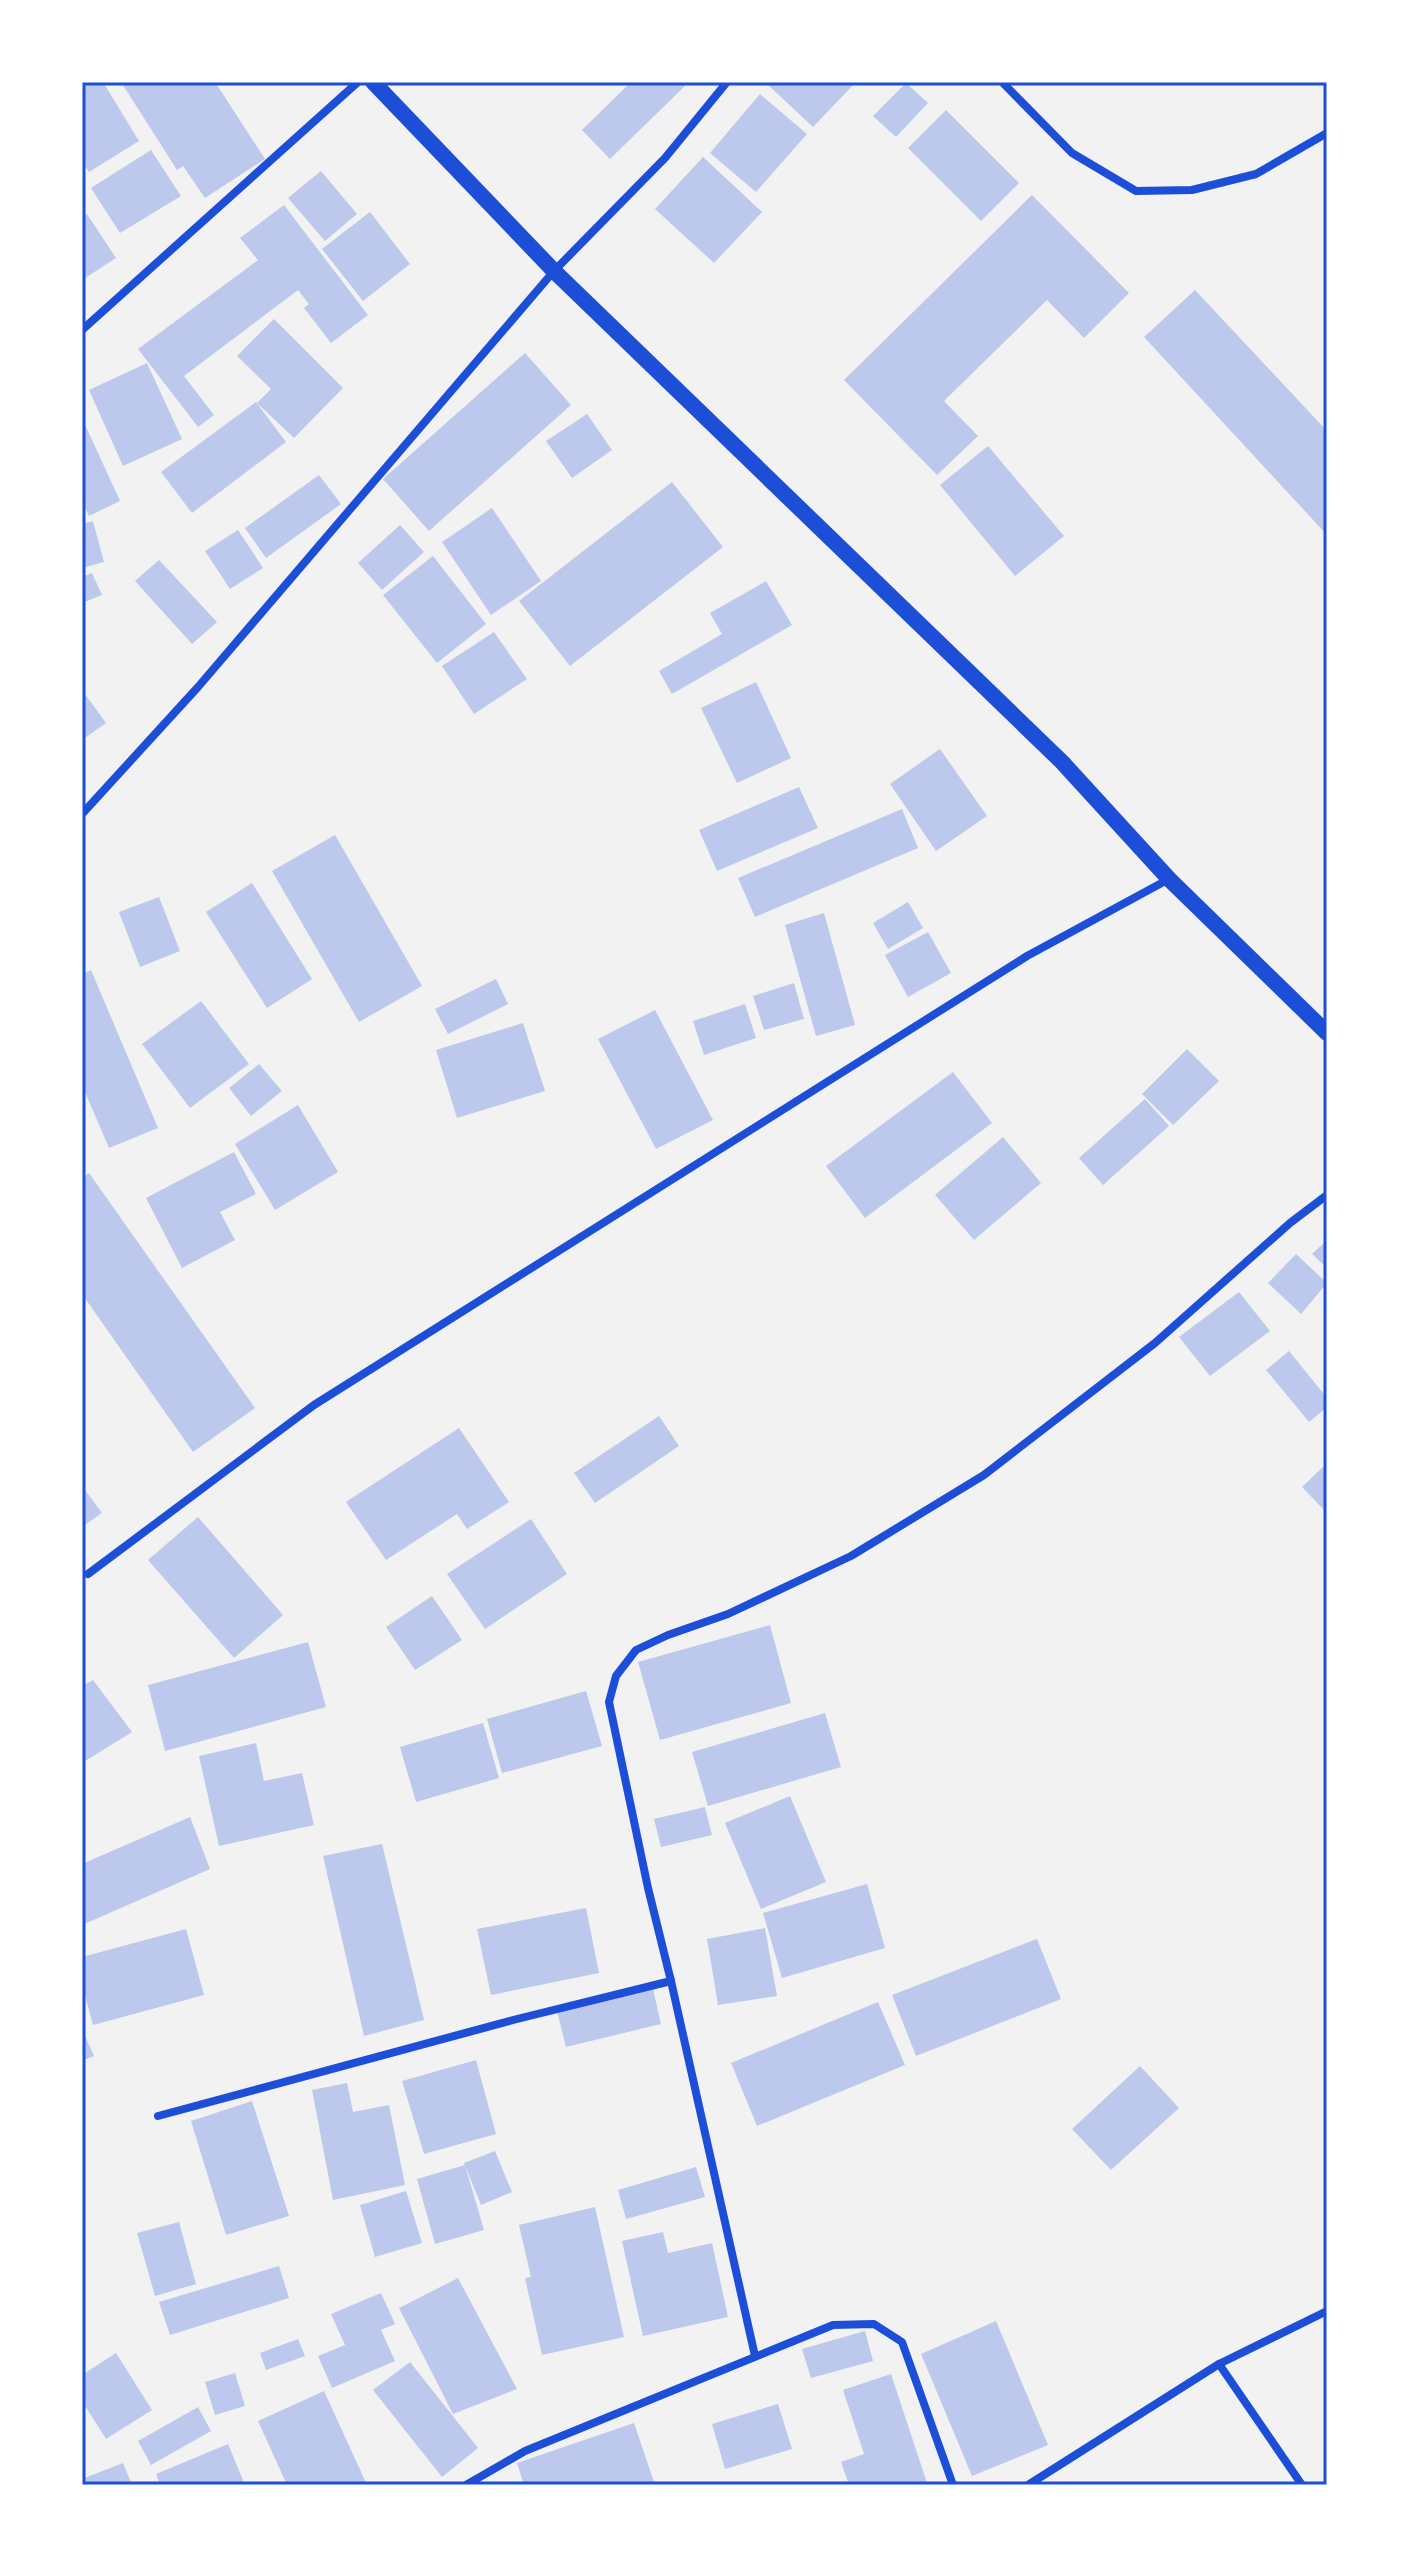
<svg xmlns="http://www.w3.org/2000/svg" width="1409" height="2567" font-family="Manrope,sans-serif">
<rect width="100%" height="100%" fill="#f2f2f2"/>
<g fill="#bdc9ec">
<polygon points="82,82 103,82 139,141 89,172 82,161"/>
<polygon points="121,82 215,82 265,159 205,198 183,166 177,170"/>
<polygon points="631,82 689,82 610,159 582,130"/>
<polygon points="765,82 856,82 813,127"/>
<polygon points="906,83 928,103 896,137 873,116"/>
<polygon points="760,94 807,134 756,192 710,153"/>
<polygon points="946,110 1019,183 981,221 908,148"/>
<polygon points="151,150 181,196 120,233 91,188"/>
<polygon points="703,157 762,212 714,263 655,209"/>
<polygon points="321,171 357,214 325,241 288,198"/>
<polygon points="1032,195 1129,293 1084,338 1047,300 944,401 978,436 937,475 844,380"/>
<polygon points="284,205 368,315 331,343 304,308 309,304 298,290 184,376 214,415 198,427 138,349 258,260 240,238"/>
<polygon points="370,212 410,264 363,301 322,249"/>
<polygon points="87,214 116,258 82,280 82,217"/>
<polygon points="1195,290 1327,431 1327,535 1144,337"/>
<polygon points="274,319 343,388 294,438 257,403 271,389 237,356"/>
<polygon points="525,353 571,405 429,531 383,479"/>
<polygon points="147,363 182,439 123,466 89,390"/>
<polygon points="256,402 286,442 192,513 161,472"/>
<polygon points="587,414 612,450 572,478 546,441"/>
<polygon points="82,418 120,501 89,516 82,501"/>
<polygon points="988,446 1064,536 1015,576 940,485"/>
<polygon points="319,475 341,504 266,558 245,528"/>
<polygon points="672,482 723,547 570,666 519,601"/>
<polygon points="492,508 541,581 491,615 442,542"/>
<polygon points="93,521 104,562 82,568 82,524"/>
<polygon points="400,525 424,552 382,590 358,563"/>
<polygon points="238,530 263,568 230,589 205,551"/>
<polygon points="433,556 486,624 437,663 383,595"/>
<polygon points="159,560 217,622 192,644 135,581"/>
<polygon points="92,573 102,595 82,603 82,577"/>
<polygon points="766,581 792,625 672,694 659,671 722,634 710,613"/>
<polygon points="494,632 527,679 474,714 442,666"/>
<polygon points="756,682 791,758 737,783 701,708"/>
<polygon points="82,690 106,723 82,740"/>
<polygon points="940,749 987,816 936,851 890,784"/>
<polygon points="799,787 818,828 717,871 699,830"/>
<polygon points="902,809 918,848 755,917 738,878"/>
<polygon points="335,835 422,986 359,1022 272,871"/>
<polygon points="252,883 312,979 267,1008 206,912"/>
<polygon points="159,897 180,951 140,967 119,912"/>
<polygon points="908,902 923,928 888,949 873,923"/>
<polygon points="824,913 855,1025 816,1036 785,925"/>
<polygon points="928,932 951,973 908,997 885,955"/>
<polygon points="91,970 158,1128 109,1148 82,1085 82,974"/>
<polygon points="496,979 508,1004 448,1034 435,1009"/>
<polygon points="794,983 804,1019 764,1030 753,996"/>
<polygon points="201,1001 249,1064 190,1108 142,1044"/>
<polygon points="745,1004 756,1038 704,1055 693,1021"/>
<polygon points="655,1010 713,1120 656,1149 598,1039"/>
<polygon points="523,1023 545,1091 457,1118 436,1050"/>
<polygon points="1187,1049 1219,1081 1173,1125 1142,1094"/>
<polygon points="259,1064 282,1091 251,1116 229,1088"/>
<polygon points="953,1072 992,1123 865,1218 826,1166"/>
<polygon points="1145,1099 1169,1126 1103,1185 1079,1158"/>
<polygon points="298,1105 338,1172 275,1210 235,1144"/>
<polygon points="1003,1137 1041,1183 974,1240 935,1195"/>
<polygon points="234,1152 256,1194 220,1212 235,1240 182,1268 146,1198"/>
<polygon points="89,1173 255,1408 193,1452 82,1294 82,1178"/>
<polygon points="1327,1240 1327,1268 1312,1254"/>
<polygon points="1296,1254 1327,1283 1301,1314 1268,1283"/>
<polygon points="1239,1292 1270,1331 1210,1376 1179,1337"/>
<polygon points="1289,1351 1327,1398 1327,1407 1309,1422 1266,1370"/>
<polygon points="659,1416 679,1446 595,1503 574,1473"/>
<polygon points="459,1428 509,1502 467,1529 457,1514 386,1560 346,1502"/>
<polygon points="1323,1467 1327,1471 1327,1513 1302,1487"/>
<polygon points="82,1486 102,1513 82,1527"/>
<polygon points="198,1517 283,1615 234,1658 148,1560"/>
<polygon points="531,1519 567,1574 485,1629 447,1574"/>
<polygon points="432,1596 462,1640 415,1670 386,1627"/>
<polygon points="770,1625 791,1703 660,1740 638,1662"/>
<polygon points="308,1642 326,1707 165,1751 148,1685"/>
<polygon points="93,1680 132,1732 82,1763 82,1686"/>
<polygon points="586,1691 602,1746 502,1773 487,1719"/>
<polygon points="825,1713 841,1767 708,1806 692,1752"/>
<polygon points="483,1723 499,1778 416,1802 400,1747"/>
<polygon points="256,1743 264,1781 302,1773 314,1825 219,1846 199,1756"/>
<polygon points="790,1796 826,1882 761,1909 725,1823"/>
<polygon points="705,1807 712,1835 661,1847 654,1819"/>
<polygon points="190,1817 210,1869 82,1925 82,1864"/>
<polygon points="382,1844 424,2020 364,2036 323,1856"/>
<polygon points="867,1884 885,1948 782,1978 763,1913"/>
<polygon points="586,1908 599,1973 491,1995 477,1929"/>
<polygon points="765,1928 777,1996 718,2005 707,1939"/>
<polygon points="186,1929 204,1995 93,2025 82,1984 82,1957"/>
<polygon points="1037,1939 1061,1999 916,2056 892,1995"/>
<polygon points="653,1989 661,2024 566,2047 557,2011"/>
<polygon points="878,2002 905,2065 757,2126 731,2063"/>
<polygon points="82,2029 94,2056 82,2061"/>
<polygon points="476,2060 496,2134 424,2154 402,2081"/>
<polygon points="1140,2066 1179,2108 1111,2170 1072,2129"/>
<polygon points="347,2083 353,2112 389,2105 405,2185 333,2200 312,2090"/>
<polygon points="252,2101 289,2216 226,2235 191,2121"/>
<polygon points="495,2151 512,2192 481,2205 464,2163"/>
<polygon points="465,2165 484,2230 435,2244 417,2179"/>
<polygon points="696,2167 705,2197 626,2219 618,2190"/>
<polygon points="406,2191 422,2243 375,2257 360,2205"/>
<polygon points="595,2207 624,2337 542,2355 525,2278 531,2277 519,2225"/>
<polygon points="179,2222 196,2284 155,2296 137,2233"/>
<polygon points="663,2232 668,2253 712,2243 728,2317 643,2336 622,2241"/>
<polygon points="279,2266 289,2298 170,2335 159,2302"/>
<polygon points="458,2278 517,2389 453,2414 399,2308"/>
<polygon points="381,2293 395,2324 381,2330 395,2361 332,2388 318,2356 345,2345 331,2314"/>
<polygon points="996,2321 1048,2445 972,2476 921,2354"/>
<polygon points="865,2331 873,2361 811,2378 802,2349"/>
<polygon points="298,2339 305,2356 266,2370 260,2353"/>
<polygon points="116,2353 152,2410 106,2439 82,2401 82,2375"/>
<polygon points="410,2362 478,2448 442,2477 373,2390"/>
<polygon points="235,2373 245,2406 215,2415 205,2382"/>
<polygon points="891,2374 927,2483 849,2485 841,2462 864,2454 843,2390"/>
<polygon points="324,2391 367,2485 287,2485 258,2421"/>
<polygon points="778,2404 792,2449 725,2469 712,2424"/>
<polygon points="198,2407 211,2431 151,2465 138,2441"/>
<polygon points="634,2423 655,2485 524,2485 517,2463"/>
<polygon points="228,2444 245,2485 160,2485 156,2474"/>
<polygon points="123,2463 132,2485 82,2485 82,2479"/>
</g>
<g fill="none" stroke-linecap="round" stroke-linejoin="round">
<g stroke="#1d4ed8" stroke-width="8">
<polyline points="1002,82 1072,153 1136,191 1192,190 1256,174 1327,133"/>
<polyline points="82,330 358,82"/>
<polyline points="82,814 198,687 554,271 665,158 727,82"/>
<polyline points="88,1574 314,1405 1027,956 1169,879"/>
<polyline points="671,1981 755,2356"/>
<polyline points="158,2116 517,2019 671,1981 648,1888 609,1702 616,1676 636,1650 668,1635 728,1614 851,1556 984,1475 1155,1343 1290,1223 1327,1195"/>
<polyline points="1219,2364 1302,2485"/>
<polyline points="466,2485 525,2451 833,2325 874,2324 902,2342 953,2485"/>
<polyline points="1028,2485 1219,2364 1327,2311"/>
</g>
<polyline stroke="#1d4ed8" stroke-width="16" points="373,82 554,271 1062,762 1169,879 1327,1033"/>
</g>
<rect width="1409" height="2567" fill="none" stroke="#ffffff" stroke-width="168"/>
<rect x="84" y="84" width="1241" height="2399" fill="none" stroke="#1d4ed8" stroke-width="3"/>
</svg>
